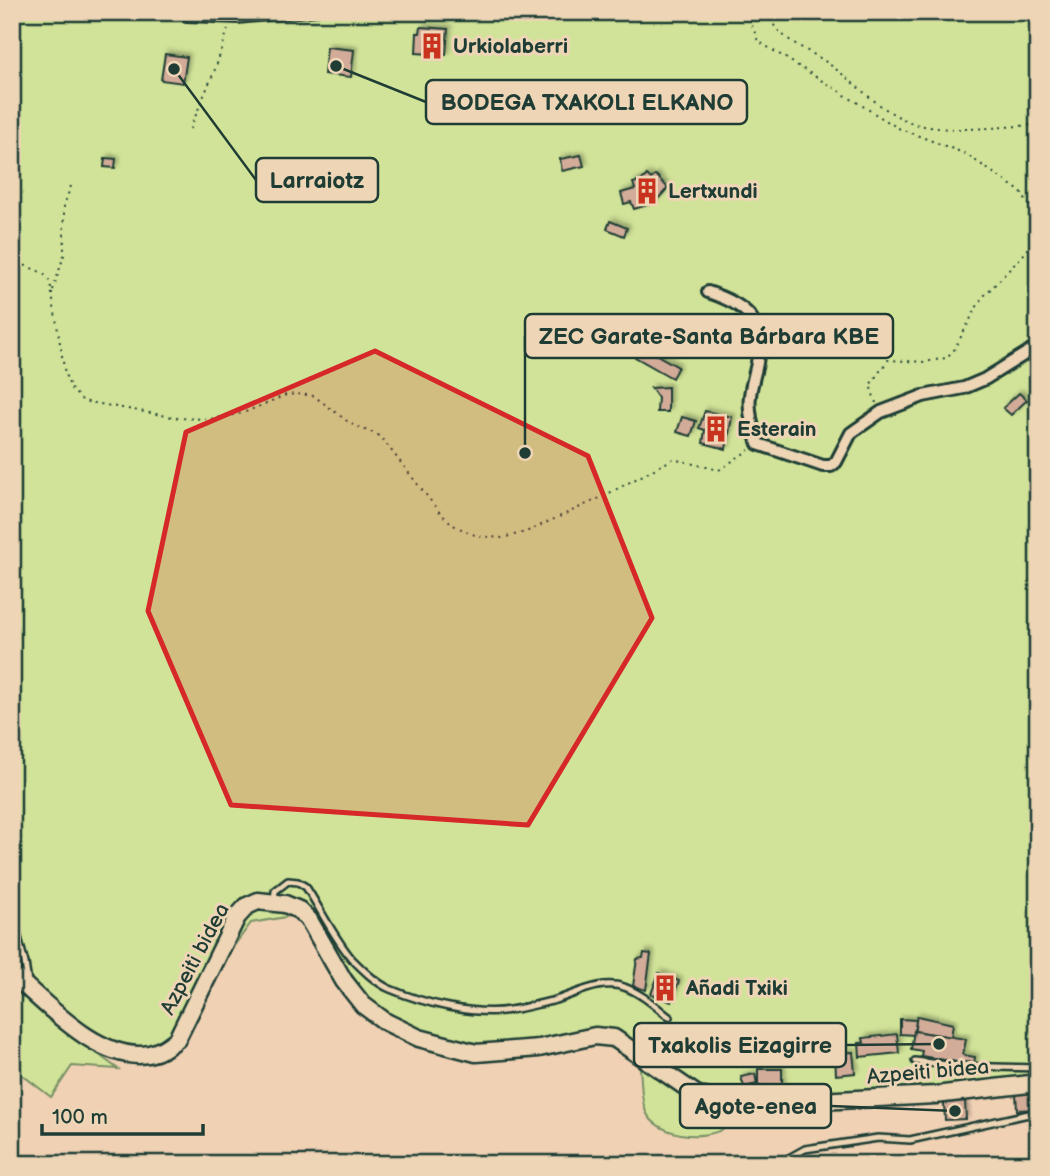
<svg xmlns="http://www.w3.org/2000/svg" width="1050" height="1176" font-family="'Balsamiq Sans',sans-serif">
<defs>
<filter id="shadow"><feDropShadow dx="3" dy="-3" stdDeviation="2" flood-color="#0004"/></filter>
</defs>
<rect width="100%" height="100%" fill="#f0d1b4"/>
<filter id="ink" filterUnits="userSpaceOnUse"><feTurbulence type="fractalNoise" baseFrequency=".0143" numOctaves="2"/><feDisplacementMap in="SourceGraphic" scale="14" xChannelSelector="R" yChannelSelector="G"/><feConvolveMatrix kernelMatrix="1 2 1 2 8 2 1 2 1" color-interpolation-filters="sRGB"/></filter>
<g filter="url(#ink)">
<path fill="#d1e398" stroke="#789066" stroke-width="2" d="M12,12H225L236,14L267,12H1038V1063L1022,1081L948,1088L758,1095C747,1106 737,1121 723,1129C702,1141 657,1136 646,1112C639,1095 643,1075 638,1058C636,1052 631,1045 627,1040L469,1046L425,1035L387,1014L369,999L345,965L321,920L309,907L286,917L251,923L187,1009L175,1034L156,1050L90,1048L118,1069L72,1066L51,1097L12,1067Z"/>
<g fill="#d3ab99" stroke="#1f3d34" stroke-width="2" filter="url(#shadow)">
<polygon points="421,27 448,29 446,55 416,53 417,33 420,33"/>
<polygon points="327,47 354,50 351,77 324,74"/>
<polygon points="165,54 187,57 183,83 161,80"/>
<polygon points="581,155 584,166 562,171 560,159"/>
<polygon points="105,158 116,159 115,168 104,167"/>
<polygon points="647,175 651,179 656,175 668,188 654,203 634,209 631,202 624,204 621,193 635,189 633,183 641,181"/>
<polygon points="610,221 627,228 624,236 607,229"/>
<polygon points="620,334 678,367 672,378 614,345"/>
<polygon points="668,387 668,412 657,412 658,398 651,388"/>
<polygon points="1019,393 1027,400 1011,415 1003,408"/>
<polygon points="705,411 732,417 726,449 703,443 705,430 699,428"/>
<polygon points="682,417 696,421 691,436 677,432"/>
<polygon points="644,953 651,954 646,990 633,986 637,959 643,958"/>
<polygon points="659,973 679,981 671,1002 651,994"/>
<polygon points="917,1016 953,1024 951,1037 914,1031"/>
<polygon points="900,1019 916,1020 914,1035 900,1034"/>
<polygon points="914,1031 966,1039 963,1055 975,1057 974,1065 921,1056 922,1051 911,1049"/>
<polygon points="897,1034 899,1053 860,1057 859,1043 864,1043 863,1038"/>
<polygon points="853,1052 855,1073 836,1075 835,1053"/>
<rect x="758" y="1069" width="24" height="17"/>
<polygon points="755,1074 757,1084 744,1087 741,1077"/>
<polygon points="1037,1092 1038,1109 1017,1110 1016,1093"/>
<polygon points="965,1101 966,1119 945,1120 944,1103"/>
</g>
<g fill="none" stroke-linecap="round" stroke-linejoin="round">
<g stroke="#1f3d34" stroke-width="10">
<g id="service">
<polyline points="187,18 238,20 316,12"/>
<path d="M274,901L275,891L288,881L298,882L306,887C321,910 334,938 352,959C363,970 376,983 390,989C423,1003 474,1016 510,1010C524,1008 538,1004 552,1001C575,995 599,979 624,987C641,993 655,1006 669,1017"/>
<polyline points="12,915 25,963 28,983"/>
<polyline points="915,1061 955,1066 1038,1068"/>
<polyline points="778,1164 805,1149 878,1138 910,1140 1038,1112"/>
</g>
</g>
<g stroke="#1f3d34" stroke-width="16">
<path id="minor" d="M708,292C747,305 765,320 757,363C755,374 751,385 750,396C748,410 753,431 758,444L823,466H831L836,462L851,433L881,412L923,396L964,388L985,379L1038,346"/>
</g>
<g stroke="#1f3d34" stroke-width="21">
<path id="secondary" d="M12,974C46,1003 99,1063 149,1054C160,1052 168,1046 177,1039L237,917L247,906L258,901L285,904L299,910L309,920L344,981L363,1005L386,1022L419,1038L476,1053L539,1048L595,1036L614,1038L696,1094L720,1102L742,1105L935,1095L1038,1083"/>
</g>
<g stroke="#1f3d34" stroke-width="2" stroke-dasharray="2 5" stroke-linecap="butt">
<polyline points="126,12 152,17 179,18"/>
<polyline points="747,12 758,41 898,128 966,154 1021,192 1038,222"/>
<path d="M768,12C774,37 803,47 823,60C851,78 874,106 905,120C938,136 1001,126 1038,125"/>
<polyline points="190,129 216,67 228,29"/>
<polyline points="12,260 43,273 50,282 65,374 71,389 83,401 178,418 210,419 243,413 286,395 298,394 314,396 351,424 380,436 441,514 455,526 477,536 502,538 526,532 600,498 673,459 719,470 749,450"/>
<polyline points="53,290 64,255 64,205 71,186"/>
<polyline points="876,403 870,385 888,360 925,362 946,358 954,350 981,299 1027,251 1038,229"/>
</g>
<use href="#service" stroke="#edd5b5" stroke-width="5"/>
<use href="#minor" stroke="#edd5b5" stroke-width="10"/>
<use href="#secondary" stroke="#edd5b5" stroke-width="16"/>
</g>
</g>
<path fill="#d62828" fill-opacity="0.2" stroke="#d62828" stroke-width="5" stroke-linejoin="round" d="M375,351L588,456L652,618L528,825L231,805L148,611L186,432Z"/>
<defs>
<g id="building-bare" transform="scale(2.1)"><path d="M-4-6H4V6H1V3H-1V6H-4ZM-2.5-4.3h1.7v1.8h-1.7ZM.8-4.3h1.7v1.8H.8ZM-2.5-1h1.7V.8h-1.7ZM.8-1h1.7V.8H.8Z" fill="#c8321e" stroke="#edd5b5" stroke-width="2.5" paint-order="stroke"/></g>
</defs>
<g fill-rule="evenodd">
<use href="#building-bare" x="432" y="46"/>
<use href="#building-bare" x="647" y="191"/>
<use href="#building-bare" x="716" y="429"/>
<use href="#building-bare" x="665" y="988"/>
</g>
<g text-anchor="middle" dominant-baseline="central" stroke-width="6" stroke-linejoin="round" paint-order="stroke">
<g font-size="21" font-weight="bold" fill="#1f3d34" stroke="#edd5b5" text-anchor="start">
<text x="453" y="46">Urkiolaberri</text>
<text x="668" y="191">Lertxundi</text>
<text x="737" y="429">Esterain</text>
<text x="686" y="988">Añadi Txiki</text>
</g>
<g font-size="21" fill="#1f3d34" stroke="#edd5b5">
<text transform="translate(195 959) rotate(-62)">Azpeiti bidea</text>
<text transform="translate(928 1072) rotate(-5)">Azpeiti bidea</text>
</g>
</g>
<path fill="none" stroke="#1f3d34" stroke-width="2.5" d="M336 66L426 102M174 69L256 180M525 453L525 336M939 1044L846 1045M955 1111L831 1106"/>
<g fill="#1f3d34" stroke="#edd5b5" stroke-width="2.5">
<circle cx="336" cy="66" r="7"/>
<circle cx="174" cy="69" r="7"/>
<circle cx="525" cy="453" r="7"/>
<circle cx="939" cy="1044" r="7"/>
<circle cx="955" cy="1111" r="7"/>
</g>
<g fill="#edd5b5" stroke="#1f3d34" stroke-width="2.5">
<rect x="426" y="80" width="321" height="44" rx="7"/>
<rect x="256" y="158" width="122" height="44" rx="7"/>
<rect x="525" y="314" width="368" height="44" rx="7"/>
<rect x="634" y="1023" width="212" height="44" rx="7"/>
<rect x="680" y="1084" width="151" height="44" rx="7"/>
</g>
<g font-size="23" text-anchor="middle" font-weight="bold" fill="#1f3d34">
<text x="587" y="110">BODEGA TXAKOLI ELKANO</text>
<text x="317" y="188">Larraiotz</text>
<text x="709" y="344">ZEC Garate-Santa Bárbara KBE</text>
<text x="740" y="1053">Txakolis Eizagirre</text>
<text x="756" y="1114">Agote-enea</text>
</g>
<rect width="1050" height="1176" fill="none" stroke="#edd5b5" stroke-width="42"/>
<rect x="21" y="21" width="1008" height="1134" fill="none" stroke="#1f3d34" stroke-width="2.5" filter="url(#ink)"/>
<path d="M42 1124v10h161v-10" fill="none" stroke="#1f3d34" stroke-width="3.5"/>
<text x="52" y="1124" font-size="21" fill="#1f3d34" stroke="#edd5b5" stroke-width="5" paint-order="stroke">100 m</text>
</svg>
